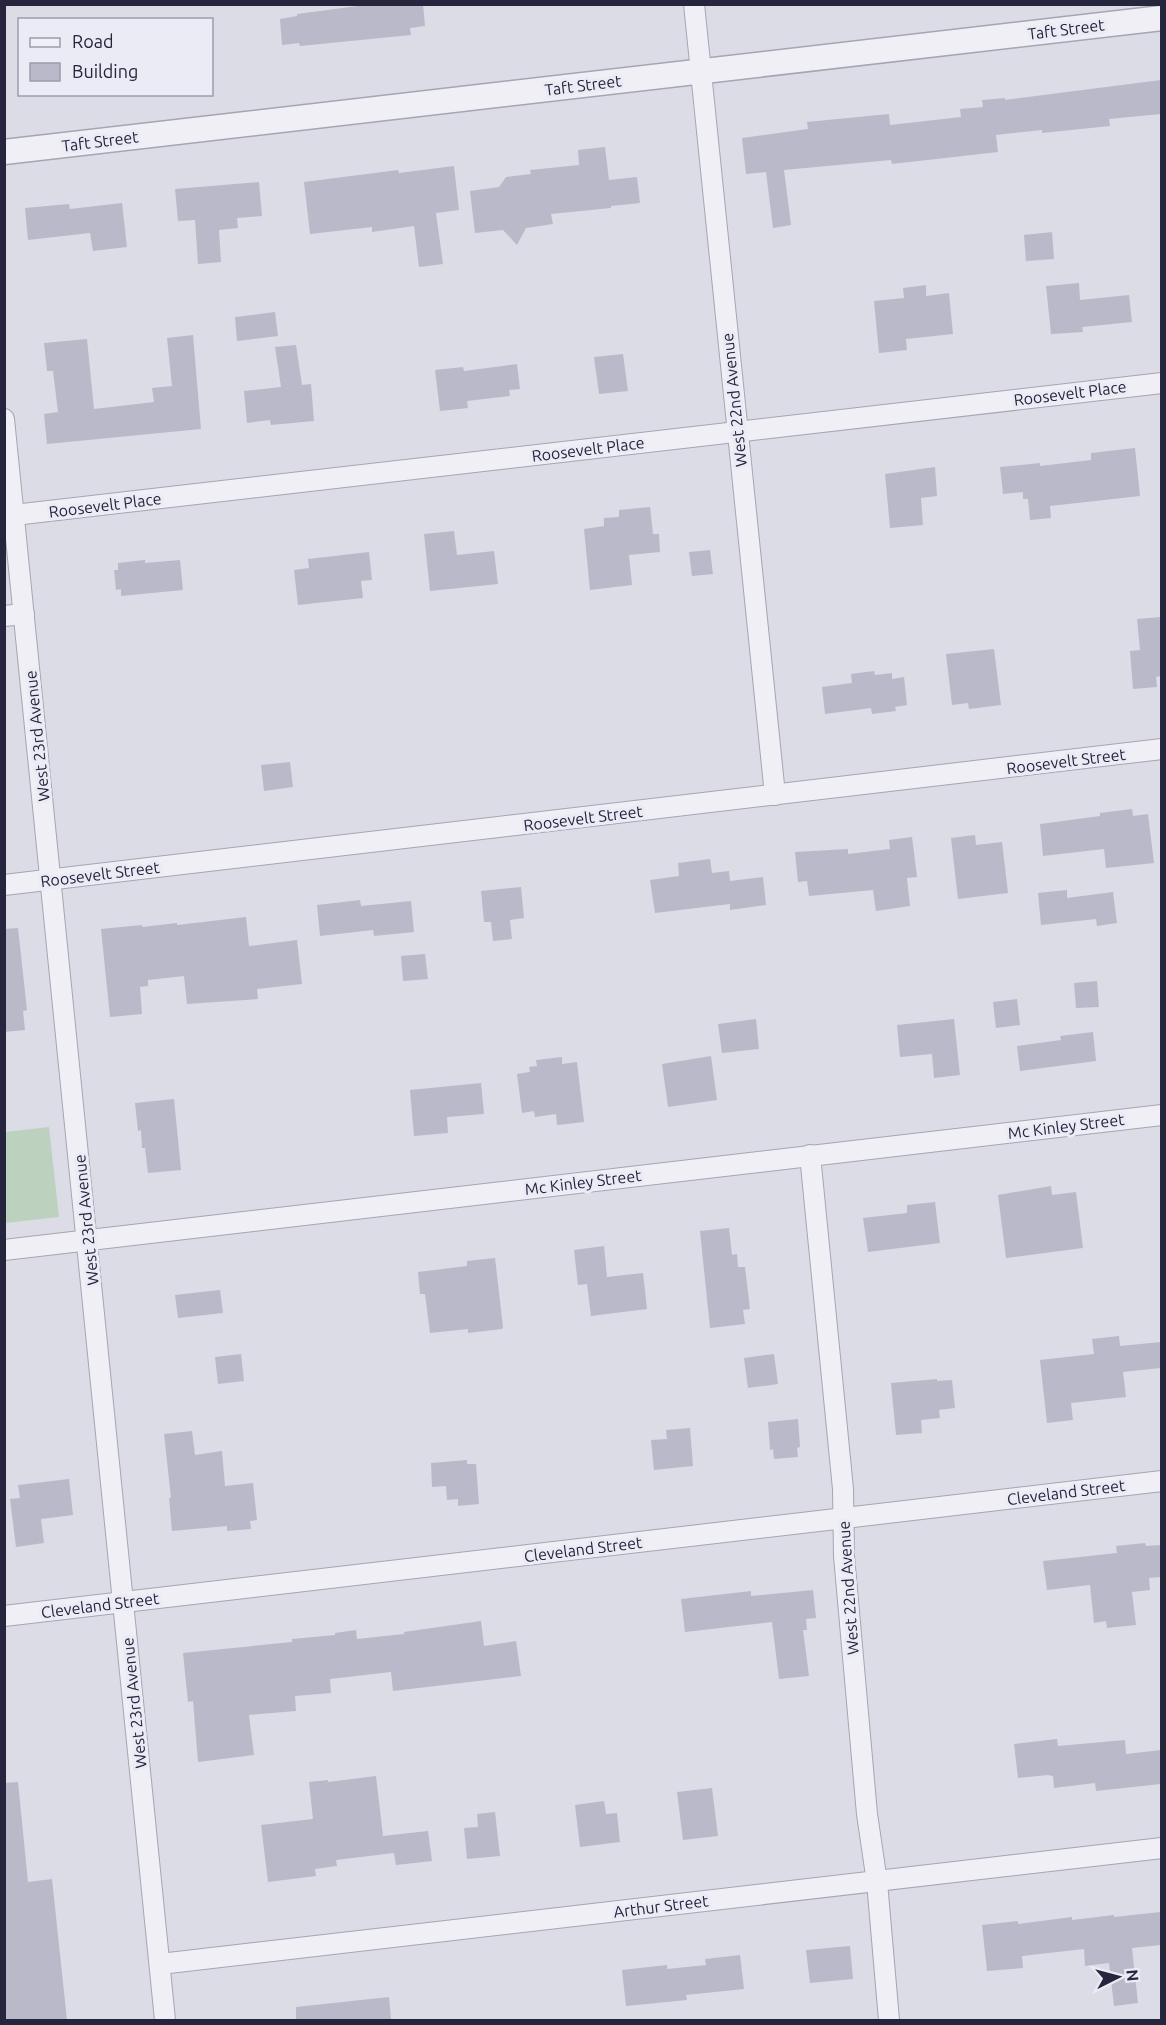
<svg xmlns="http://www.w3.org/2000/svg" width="1166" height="2025" font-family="Ubuntu,sans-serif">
<rect width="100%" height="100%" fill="#dcdce7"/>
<polygon fill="#bcd2bf" points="49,1127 59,1217 5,1223 5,1132"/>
<g fill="#b9b9ca">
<polygon points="373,4 423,4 425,26 410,28 411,35 300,46 299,43 282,45 280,19 297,16 297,14"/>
<polygon points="1161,80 1161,114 1109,119 1110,126 1042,133 1042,130 996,135 998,152 892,164 891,160 784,170 791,225 773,228 766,172 746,174 742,138 808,129 807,122 889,114 890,125 961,117 960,109 983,107 982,100 1005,98 1005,100"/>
<polygon points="605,147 609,180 637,177 640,203 611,206 611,208 551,214 553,224 526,228 517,245 503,230 475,233 470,191 499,187 506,177 531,174 530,170 579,165 578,150"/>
<polygon points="454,166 459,210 436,213 443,264 419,267 414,226 372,232 372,227 310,234 304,182 398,170 399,173"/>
<polygon points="259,182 262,216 237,218 238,228 219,230 221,262 198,264 195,220 178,221 175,189"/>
<polygon points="122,203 127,247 93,251 90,233 28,240 25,208 69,204 70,209"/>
<polygon points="1052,232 1054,259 1026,261 1024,235"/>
<polygon points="1079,283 1080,300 1129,295 1132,322 1082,327 1083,332 1051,334 1046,286"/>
<polygon points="926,285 926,296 949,293 953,334 906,339 907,350 879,353 874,301 904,298 903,288"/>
<polygon points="275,312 278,336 237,341 235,317"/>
<polygon points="193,335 201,429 47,444 44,414 58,412 53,371 47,371 44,343 87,339 94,409 154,402 152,388 172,386 167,338"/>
<polygon points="296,345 302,385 311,384 314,421 271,425 270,420 247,423 244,391 281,387 275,347"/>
<polygon points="623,354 628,391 599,394 594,357"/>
<polygon points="517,364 520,389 509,390 510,396 467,401 468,408 440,411 435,370 463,367 464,371"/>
<polygon points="1135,448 1140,496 1050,506 1051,518 1030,520 1028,499 1023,499 1023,492 1003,494 1000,467 1040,463 1040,466 1091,460 1091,453"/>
<polygon points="935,467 937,496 921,498 923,525 890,528 885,474"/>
<polygon points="650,507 653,534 659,534 660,552 629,555 632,585 590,590 584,529 604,526 604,518 619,517 619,510"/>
<polygon points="454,531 457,555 494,551 498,584 430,591 424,534"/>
<polygon points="710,550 713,574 692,576 689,552"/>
<polygon points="369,552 372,580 361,581 363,598 298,605 294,570 309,568 308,559"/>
<polygon points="145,560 145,563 180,560 183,590 121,596 121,589 116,590 114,570 118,570 118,563"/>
<polygon points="1161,617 1161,676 1156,677 1157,687 1133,689 1130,651 1140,650 1137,619"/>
<polygon points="994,649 1001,705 969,709 968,703 952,705 946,654"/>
<polygon points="874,671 875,675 892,673 892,679 904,677 907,705 895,707 896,711 872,714 871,708 825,714 822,687 852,683 851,674"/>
<polygon points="290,762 293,787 264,791 261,765"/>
<polygon points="1132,809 1133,816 1148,814 1154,863 1106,868 1104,849 1043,856 1040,824 1100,816 1100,813"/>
<polygon points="975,835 976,845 1002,842 1008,893 958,899 951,838"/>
<polygon points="912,837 917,877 907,878 910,906 876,911 873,890 809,896 807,881 798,882 795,852 848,849 848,854 890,849 889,840"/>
<polygon points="710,859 712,873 729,871 730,881 763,877 766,905 730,910 730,904 655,913 650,880 679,876 678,863"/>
<polygon points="521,887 524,918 510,920 512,939 493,941 491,922 484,922 481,891"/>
<polygon points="1067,890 1067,898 1113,892 1117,923 1097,926 1096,919 1041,925 1038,893"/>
<polygon points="360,900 361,906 411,901 414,932 374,936 373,930 320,936 317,905"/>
<polygon points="246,917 249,946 297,940 302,984 257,989 258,999 187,1004 184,976 148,980 148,986 140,987 142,1014 110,1017 101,929 142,925 142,927 177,923 177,925"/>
<polygon points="18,928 27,1010 23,1011 25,1030 4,1032 4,929"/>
<polygon points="425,954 428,979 403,981 401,956"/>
<polygon points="1097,981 1099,1007 1076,1008 1074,983"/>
<polygon points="1017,999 1020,1025 996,1028 993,1002"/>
<polygon points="756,1019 759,1049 722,1053 718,1024"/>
<polygon points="954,1019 960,1075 934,1078 932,1054 900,1057 897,1025"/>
<polygon points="1093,1032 1096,1061 1020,1071 1017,1046 1061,1040 1060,1036"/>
<polygon points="711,1056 717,1100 668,1107 662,1064"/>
<polygon points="562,1057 562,1064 577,1062 584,1122 557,1125 556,1114 535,1117 534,1111 522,1113 517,1074 530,1072 529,1067 537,1066 536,1060"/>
<polygon points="481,1083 484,1114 447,1117 448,1133 414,1136 410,1090"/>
<polygon points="174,1099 181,1170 148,1173 145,1148 142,1148 141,1130 138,1131 135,1103"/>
<polygon points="1051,1186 1052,1195 1076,1192 1083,1248 1006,1258 998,1195"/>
<polygon points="935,1202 940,1243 868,1252 863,1218 907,1213 907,1205"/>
<polygon points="729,1228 732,1255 737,1254 738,1267 745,1267 750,1309 743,1310 745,1324 710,1328 700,1231"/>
<polygon points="604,1246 607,1277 643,1273 647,1309 591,1316 587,1284 578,1285 574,1250"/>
<polygon points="495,1258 503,1327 502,1329 468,1333 468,1329 430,1333 425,1294 420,1294 418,1272 467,1266 467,1261"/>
<polygon points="220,1290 223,1313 178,1318 175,1295"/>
<polygon points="1119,1336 1120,1346 1161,1342 1161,1368 1123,1372 1126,1397 1071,1403 1073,1420 1047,1423 1040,1360 1094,1354 1092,1339"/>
<polygon points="241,1354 244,1381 218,1384 215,1357"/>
<polygon points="774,1354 778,1384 748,1388 744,1358"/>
<polygon points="937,1379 937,1381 952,1380 955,1408 939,1410 940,1418 921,1420 922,1433 896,1435 891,1383"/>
<polygon points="798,1419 800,1447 797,1448 798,1457 774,1459 773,1449 770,1450 768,1422"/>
<polygon points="690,1428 693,1466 654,1470 651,1440 667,1439 666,1430"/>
<polygon points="192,1431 195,1455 222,1451 225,1486 253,1483 257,1520 250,1521 251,1529 227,1531 227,1526 172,1531 169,1498 171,1498 164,1434"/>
<polygon points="467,1460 467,1464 476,1464 479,1504 458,1506 458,1499 447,1500 446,1486 432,1487 431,1463"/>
<polygon points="69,1479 73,1515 41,1519 44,1543 16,1547 10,1499 20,1498 18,1485"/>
<polygon points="1145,1543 1146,1546 1161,1545 1161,1577 1149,1578 1150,1590 1132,1592 1136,1625 1107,1628 1106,1621 1094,1623 1090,1585 1047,1590 1043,1561 1117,1553 1116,1546"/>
<polygon points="813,1590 816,1618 806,1619 807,1630 803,1630 809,1676 779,1679 772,1622 685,1632 681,1599 751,1591 751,1596"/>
<polygon points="481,1621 484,1646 516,1641 521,1676 393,1691 391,1672 330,1679 331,1693 295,1696 296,1711 249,1715 254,1755 198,1762 193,1701 188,1702 183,1653 292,1642 292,1639 335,1635 335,1633 356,1630 357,1639 404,1634 404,1632"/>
<polygon points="1057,1739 1058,1746 1125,1740 1126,1754 1161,1750 1161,1784 1096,1791 1095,1783 1054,1788 1053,1776 1048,1775 1018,1778 1014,1744"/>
<polygon points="376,1776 383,1836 428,1831 432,1861 396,1865 394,1853 336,1860 337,1866 315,1869 316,1876 268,1882 261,1825 313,1819 309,1782 328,1780 328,1782"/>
<polygon points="18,1782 28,1882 52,1879 67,2020 4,2020 4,1783"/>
<polygon points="712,1788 718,1836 683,1840 677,1792"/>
<polygon points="604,1801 606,1814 617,1813 620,1842 580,1847 575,1805"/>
<polygon points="495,1812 500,1856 467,1859 464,1828 478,1827 477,1814"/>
<polygon points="1161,1912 1161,1945 1132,1948 1138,2003 1114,2006 1109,1963 1085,1966 1084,1949 1022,1956 1023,1968 987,1971 982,1925 1018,1921 1018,1924 1072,1917 1072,1920 1114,1915 1114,1917"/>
<polygon points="850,1946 853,1979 810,1983 806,1950"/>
<polygon points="740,1955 744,1989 686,1995 687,2000 626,2006 622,1970 667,1965 667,1969 706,1965 705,1959"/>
<polygon points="389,1997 391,2020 296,2020 296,2007"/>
</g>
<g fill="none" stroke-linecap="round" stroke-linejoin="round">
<g stroke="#a5a5b4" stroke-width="22">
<g id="minor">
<polyline points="694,4 775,795"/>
<polyline points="4,419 165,2020"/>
<polyline points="14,515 1162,383"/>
<polyline points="4,616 24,614"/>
<polyline points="4,885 1162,749"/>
<polyline points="810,1155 843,1489 844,1556 867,1814 877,1882 889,2020"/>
<polyline points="4,1250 1162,1115"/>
<polyline points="4,1616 1162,1481"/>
<polyline points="160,1964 1162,1848"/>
</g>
</g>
<g stroke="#a5a5b4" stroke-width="27">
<polyline id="tertiary" points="4,152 1162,18"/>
</g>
<use href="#minor" stroke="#efeff5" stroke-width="20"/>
<use href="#tertiary" stroke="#efeff5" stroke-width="24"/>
</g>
<g text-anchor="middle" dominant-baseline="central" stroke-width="6" stroke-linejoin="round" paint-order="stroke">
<g font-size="16" fill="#25253e" stroke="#ebebf5">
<text transform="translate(1066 29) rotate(-7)">Taft Street</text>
<text transform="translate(583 85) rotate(-7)">Taft Street</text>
<text transform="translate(100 141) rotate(-7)">Taft Street</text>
<text transform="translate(1070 393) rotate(-7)">Roosevelt Place</text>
<text transform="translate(734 400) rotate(-96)">West 22nd Avenue</text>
<text transform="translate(588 449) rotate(-7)">Roosevelt Place</text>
<text transform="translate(105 505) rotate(-7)">Roosevelt Place</text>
<text transform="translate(37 736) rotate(-96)">West 23rd Avenue</text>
<text transform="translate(1066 761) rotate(-7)">Roosevelt Street</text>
<text transform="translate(583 818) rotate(-7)">Roosevelt Street</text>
<text transform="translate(100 874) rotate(-7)">Roosevelt Street</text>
<text transform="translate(1066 1126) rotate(-7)">Mc Kinley Street</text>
<text transform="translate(583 1182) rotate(-7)">Mc Kinley Street</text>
<text transform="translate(86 1220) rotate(-96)">West 23rd Avenue</text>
<text transform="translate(1066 1492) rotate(-7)">Cleveland Street</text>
<text transform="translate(583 1549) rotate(-7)">Cleveland Street</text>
<text transform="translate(848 1588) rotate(-94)">West 22nd Avenue</text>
<text transform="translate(100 1605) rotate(-7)">Cleveland Street</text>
<text transform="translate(134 1703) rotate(-96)">West 23rd Avenue</text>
<text transform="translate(661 1906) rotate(-7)">Arthur Street</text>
</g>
</g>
<rect width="1166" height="2025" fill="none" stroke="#25253e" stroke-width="12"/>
<rect x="18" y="18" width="195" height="78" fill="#ebebf5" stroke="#9c9cac" stroke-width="1.5"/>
<rect x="30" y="38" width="30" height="9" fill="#efeff5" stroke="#9c9cac" stroke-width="1.5"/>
<text x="72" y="48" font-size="18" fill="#25253e">Road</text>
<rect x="30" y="63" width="30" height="18" fill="#b9b9ca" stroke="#9c9cac" stroke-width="1.5"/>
<text x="72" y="78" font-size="18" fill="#25253e">Building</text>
<g transform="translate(1118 1977) rotate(84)" stroke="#ebebf5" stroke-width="4.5" paint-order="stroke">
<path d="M0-4.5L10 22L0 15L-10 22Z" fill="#25253e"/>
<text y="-9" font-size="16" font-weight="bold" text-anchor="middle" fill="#25253e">N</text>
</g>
</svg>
